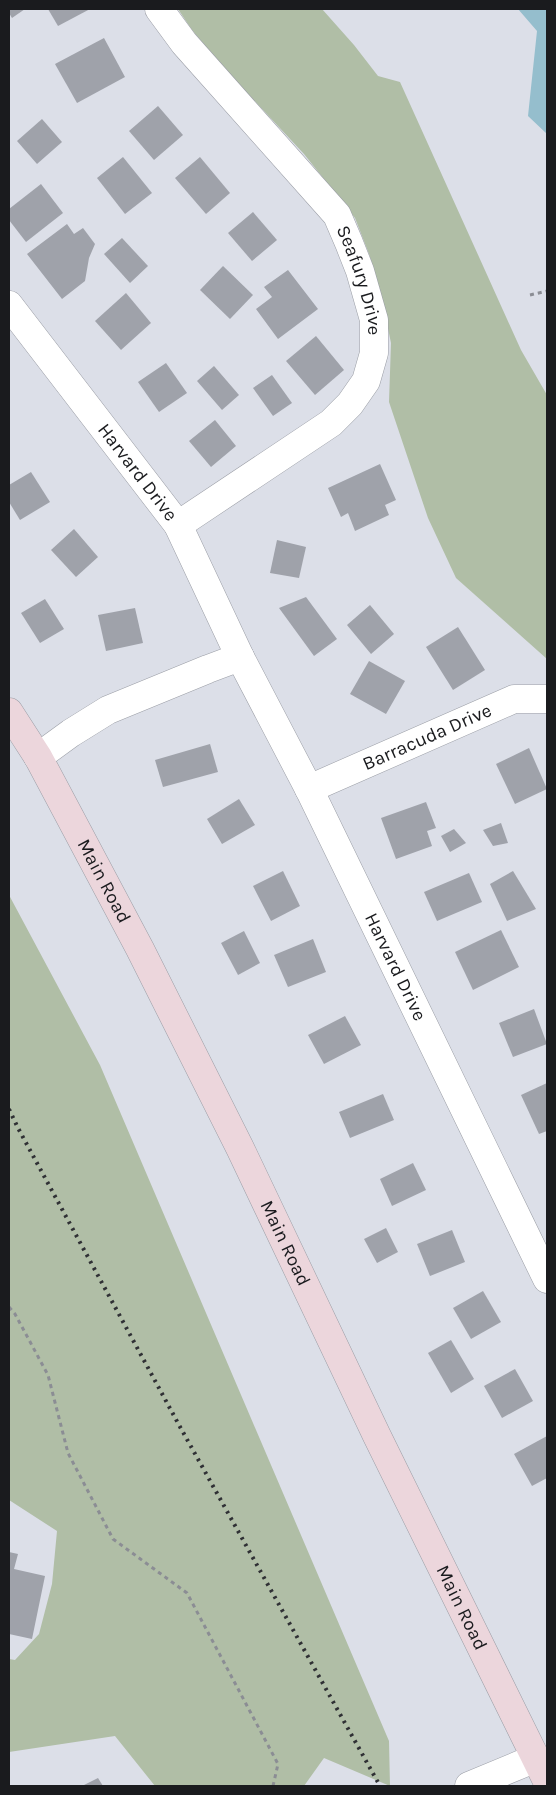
<svg xmlns="http://www.w3.org/2000/svg" width="556" height="1795" font-family="Karla,sans-serif">
<rect width="100%" height="100%" fill="#dcdfe8"/>
<g fill="#b0bea6">
<polygon points="178,9 322,9 354,45 378,76 400,82 521,350 547,395 547,659 456,578 428,518 389,402 391,343 380,290 369,254 355,218 304,154 222,66 192,30"/>
<polygon points="9,895 100,1065 389,1741 390,1786 324,1758 304,1786 155,1786 115,1736 9,1752 9,1659 15,1660 39,1634 52,1584 57,1531 9,1500"/>
</g>
<polygon fill="#95becd" points="518,9 547,9 547,134 528,116 537,31"/>
<g fill="#9fa2aa">
<polygon points="9,9 25,9 12,18 9,13"/>
<polygon points="48,9 90,9 58,26"/>
<polygon points="104,38 125,77 77,103 55,64"/>
<polygon points="158,106 183,135 154,160 129,131"/>
<polygon points="42,119 62,142 37,164 17,141"/>
<polygon points="123,157 152,193 125,214 97,178"/>
<polygon points="200,157 230,193 206,214 175,178"/>
<polygon points="41,184 63,213 26,242 9,220 9,209"/>
<polygon points="253,212 277,240 252,261 228,233"/>
<polygon points="67,224 74,234 83,228 95,244 89,258 85,281 62,299 27,254"/>
<polygon points="122,238 148,266 130,283 104,254"/>
<polygon points="223,266 253,295 230,319 200,290"/>
<polygon points="288,270 318,309 278,339 256,309 272,297 264,287"/>
<polygon points="126,293 151,323 121,350 95,321"/>
<polygon points="316,336 344,370 315,395 286,361"/>
<polygon points="166,363 187,393 159,412 138,382"/>
<polygon points="214,366 239,395 222,410 197,381"/>
<polygon points="272,375 292,403 273,416 253,388"/>
<polygon points="215,420 236,446 211,467 189,441"/>
<polygon points="380,464 396,500 385,505 389,515 355,531 348,513 341,517 328,488"/>
<polygon points="31,472 50,502 20,520 9,502 9,485"/>
<polygon points="74,529 98,557 76,577 51,550"/>
<polygon points="277,540 306,547 299,578 270,573"/>
<polygon points="306,597 337,639 314,656 279,608"/>
<polygon points="45,599 64,629 40,643 21,613"/>
<polygon points="370,605 394,634 371,654 347,625"/>
<polygon points="135,608 143,643 106,651 98,615"/>
<polygon points="458,627 485,670 453,690 426,647"/>
<polygon points="369,661 405,681 386,714 350,694"/>
<polygon points="210,744 218,772 163,787 155,760"/>
<polygon points="529,748 547,789 515,804 496,764"/>
<polygon points="239,799 255,825 222,844 207,819"/>
<polygon points="426,802 436,828 427,831 432,846 396,859 381,818"/>
<polygon points="501,823 508,843 493,846 483,830"/>
<polygon points="454,829 466,843 450,852 441,836"/>
<polygon points="283,871 300,906 271,921 253,886"/>
<polygon points="513,871 536,909 507,921 490,884"/>
<polygon points="469,873 482,902 437,921 424,892"/>
<polygon points="501,930 519,967 473,990 455,952"/>
<polygon points="244,931 260,963 238,975 221,943"/>
<polygon points="313,939 326,972 288,987 274,955"/>
<polygon points="534,1009 547,1044 513,1057 499,1023"/>
<polygon points="345,1016 361,1045 324,1064 308,1035"/>
<polygon points="547,1083 547,1131 539,1134 521,1095"/>
<polygon points="383,1094 394,1120 350,1138 339,1112"/>
<polygon points="413,1163 426,1190 392,1206 380,1179"/>
<polygon points="386,1228 398,1252 377,1263 364,1239"/>
<polygon points="452,1230 465,1262 430,1276 417,1244"/>
<polygon points="483,1291 501,1322 471,1339 453,1308"/>
<polygon points="451,1340 474,1379 451,1393 428,1353"/>
<polygon points="515,1369 533,1401 502,1418 484,1386"/>
<polygon points="547,1436 547,1478 532,1486 514,1454"/>
<polygon points="9,1552 18,1554 14,1569 45,1576 32,1639 9,1634"/>
<polygon points="98,1778 103,1786 82,1786"/>
</g>
<g fill="none" stroke-linecap="round" stroke-linejoin="round">
<g stroke="#9b9ea6" stroke-width="29">
<g id="minor">
<path id="s1" d="M159,9L184,43L337,215L349,243L360,271L374,320V353L366,381L350,404L331,423L178,525"/>
<path id="s2" d="M9,305L178,525L240,657L309,789L547,1279"/>
<polyline points="38,757 71,733 108,710 208,669 240,657"/>
<path id="s3" d="M309,789L514,699H547"/>
<polyline points="469,1786 536,1758"/>
</g>
</g>
<g stroke="#9b9ea6" stroke-width="29">
<g id="secondary">
<path id="s4" d="M9,712L38,757L140,949L240,1148L377,1436L547,1781"/>
</g>
</g>
<g stroke="#8b8d94" stroke-width="3" stroke-dasharray="4 4" stroke-linecap="butt">
<polyline points="530,295 547,291"/>
<polyline points="9,1307 15,1314 48,1375 68,1453 113,1539 187,1593 278,1764 273,1786"/>
</g>
<use href="#minor" stroke="#fff" stroke-width="28"/>
<use href="#secondary" stroke="#ecd6dc" stroke-width="28"/>
<polyline stroke="#2f3034" stroke-width="4" stroke-dasharray="2.5 5" stroke-linecap="butt" points="9,1109 18,1128 179,1425 380,1786"/>
</g>
<g text-anchor="middle" dominant-baseline="central" stroke-width="4" stroke-linejoin="round" paint-order="stroke">
<g font-size="19" fill="#1a1b1e" stroke="#e9ecf5">
<text stroke="none"><textPath href="#s1" startOffset="342">Seafury Drive</textPath></text>
<text stroke="none"><textPath href="#s2" startOffset="211">Harvard Drive</textPath></text>
<text stroke="none"><textPath href="#s3" startOffset="129">Barracuda Drive</textPath></text>
<text stroke="none"><textPath href="#s4" startOffset="194">Main Road</textPath></text>
<text stroke="none"><textPath href="#s2" startOffset="770">Harvard Drive</textPath></text>
<text stroke="none"><textPath href="#s4" startOffset="599">Main Road</textPath></text>
<text stroke="none"><textPath href="#s4" startOffset="1004">Main Road</textPath></text>
</g>
</g>
<rect width="556" height="1795" fill="none" stroke="#1a1b1e" stroke-width="20"/>
</svg>
